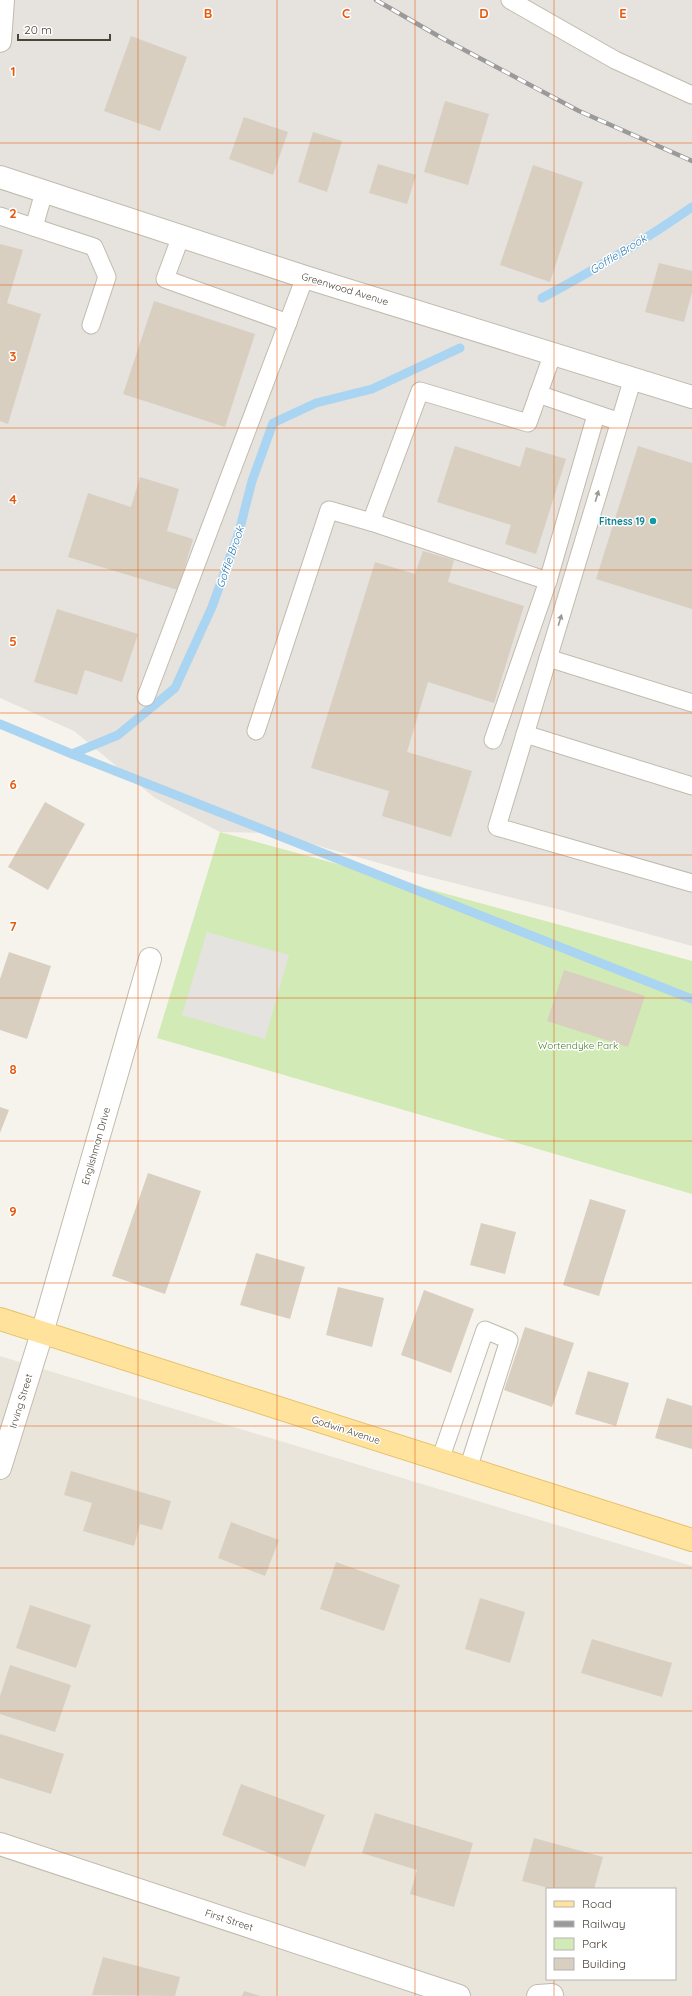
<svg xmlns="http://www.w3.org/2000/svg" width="692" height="1996" font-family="Quicksand,sans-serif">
<rect width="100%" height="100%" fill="#f6f3ec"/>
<path fill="#eae5da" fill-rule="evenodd" d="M0,1356L692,1566V1996H0ZM547,1889H675V1979H547Z"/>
<polygon fill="#e6e2dd" points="0,0 692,0 692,946 557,909 414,873 273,833 220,832 155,798 74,731 0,698"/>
<polygon fill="#d2eab5" points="220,832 692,961 692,1194 157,1038"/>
<polygon fill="#e5e3e0" points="207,932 289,955 265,1039 182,1015"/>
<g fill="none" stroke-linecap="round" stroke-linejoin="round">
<g stroke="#a9d4f2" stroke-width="9">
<path d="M542,298C594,270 644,241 692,207"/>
<polyline points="0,724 72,754 118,735 175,688 212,607 239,532 252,481 273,423 316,403 372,389 460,348"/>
<polyline points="72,754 692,999"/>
</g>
</g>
<g fill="#d8cfc1">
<polygon points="131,36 187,57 160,131 104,111"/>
<polygon points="445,101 489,114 468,185 424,172"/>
<polygon points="244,117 288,132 273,175 229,159"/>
<polygon points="313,132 342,141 327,192 298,182"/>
<polygon points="378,164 416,175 407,204 369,193"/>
<polygon points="533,165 583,182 550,282 500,265"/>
<polygon points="0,244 23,250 7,303 41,314 8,424 0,421"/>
<polygon points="659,263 692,271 692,292 684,322 645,312"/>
<polygon points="154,301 255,334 225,427 123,394"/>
<polygon points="455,446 520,467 526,447 566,459 536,554 505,544 511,525 437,502"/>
<polygon points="638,446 692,463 692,609 596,579"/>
<polygon points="140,477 179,489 167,531 193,539 178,590 68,557 88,493 131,507"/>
<polygon points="423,551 454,560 448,582 524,606 494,703 428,682 407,752 472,771 451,837 382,816 389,791 311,768 375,562 415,574"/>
<polygon points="57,609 138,634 122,682 85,670 77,695 34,682"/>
<polygon points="45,802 85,824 48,890 8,867"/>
<polygon points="9,952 51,966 27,1039 0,1030 0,979"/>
<polygon points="564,970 645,996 628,1047 547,1021"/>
<polygon points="0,1107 9,1110 0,1133"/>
<polygon points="148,1173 201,1191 165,1294 112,1276"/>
<polygon points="590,1199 626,1210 599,1296 563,1285"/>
<polygon points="481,1223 516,1232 505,1274 470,1265"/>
<polygon points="256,1253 305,1267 290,1319 240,1305"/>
<polygon points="338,1287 384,1298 372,1347 326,1335"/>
<polygon points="424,1290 474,1309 451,1373 401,1355"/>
<polygon points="525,1327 574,1343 552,1407 504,1390"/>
<polygon points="588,1371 629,1383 616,1426 575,1414"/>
<polygon points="667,1398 692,1406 692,1449 655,1438"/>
<polygon points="71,1471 171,1501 162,1530 140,1524 134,1546 83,1531 92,1503 64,1495"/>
<polygon points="231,1522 279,1540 265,1576 218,1558"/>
<polygon points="336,1562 400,1585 384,1631 320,1609"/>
<polygon points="480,1598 525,1612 510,1663 465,1649"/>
<polygon points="30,1605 91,1625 76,1668 16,1648"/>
<polygon points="592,1639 672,1663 662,1697 581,1673"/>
<polygon points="10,1665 71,1685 55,1732 0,1714 0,1696"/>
<polygon points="0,1734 64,1754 51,1794 0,1778"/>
<polygon points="241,1784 325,1815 305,1867 222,1835"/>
<polygon points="375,1813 473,1843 454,1907 410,1894 417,1870 362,1853"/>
<polygon points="534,1838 603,1857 594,1889 552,1889 522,1881"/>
<polygon points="103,1957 180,1977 175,1996 92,1995"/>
<polygon points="244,1991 261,1996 242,1996"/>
</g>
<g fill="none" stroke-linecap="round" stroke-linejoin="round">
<g stroke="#c2bbae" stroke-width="19">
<g id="service">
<polyline points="510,0 615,60 692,95"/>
<polyline points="0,216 94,247 107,277 91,325"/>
<polyline points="34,227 44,192"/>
<polyline points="181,236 165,279 288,323"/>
<polyline points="633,378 497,827 692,883"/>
<polyline points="538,394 620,422"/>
<polyline points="371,522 548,581 596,415"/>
<polyline points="548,658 692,703"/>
<polyline points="146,697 305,277"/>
<polyline points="256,731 329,510 371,522 420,391 528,423 553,353"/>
<polyline points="525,734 692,786"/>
<polyline points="493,740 548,581"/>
<polyline points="440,1460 485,1330 509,1340 468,1469"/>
</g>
</g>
<g stroke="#c2bbae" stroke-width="24">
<g id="minor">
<polyline points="0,41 3,0"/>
<polyline points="0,177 305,277 692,397"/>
<polyline points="0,1468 42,1333 150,959"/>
<polyline points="0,1844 459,1996"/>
<polyline points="538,1996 552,1995"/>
</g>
</g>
<g stroke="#e6c16a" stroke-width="24">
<polyline id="primary" points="0,1319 692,1540"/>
</g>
<use href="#service" stroke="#fff" stroke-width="17"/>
<use href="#minor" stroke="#fff" stroke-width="22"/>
<use href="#primary" stroke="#ffe39c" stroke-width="22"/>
<g stroke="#9a9a9a" stroke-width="4.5">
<polyline id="rail" points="376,0 440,37 579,111 692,161"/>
</g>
<use href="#rail" stroke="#fff" stroke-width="3" stroke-dasharray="9" stroke-linecap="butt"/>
</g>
<defs><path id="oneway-solid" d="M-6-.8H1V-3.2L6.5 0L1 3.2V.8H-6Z"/></defs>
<g fill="#9c9892">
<use href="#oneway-solid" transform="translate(597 496) rotate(-73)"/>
<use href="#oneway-solid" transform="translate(560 620) rotate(-73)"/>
</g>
<path fill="none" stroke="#e8590c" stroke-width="1" stroke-opacity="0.55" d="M138,0V1996M277,0V1996M415,0V1996M554,0V1889M0,143H692M0,285H692M0,428H692M0,570H692M0,713H692M0,855H692M0,998H692M0,1141H692M0,1283H692M0,1426H692M0,1568H692M0,1711H692M0,1853H692M554,1979V1996"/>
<circle fill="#0f9aa8" stroke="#fff" stroke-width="1.5" cx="653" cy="521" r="4"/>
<g text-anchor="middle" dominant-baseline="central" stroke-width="3" stroke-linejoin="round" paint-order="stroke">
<g font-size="10" fill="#4b4439" stroke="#fff">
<text transform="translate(345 289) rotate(17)">Greenwood Avenue</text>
<text transform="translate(96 1146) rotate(-74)">Englishman Drive</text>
<text transform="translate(21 1401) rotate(-73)">Irving Street</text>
<text transform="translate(346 1430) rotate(18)">Godwin Avenue</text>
<text transform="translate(229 1920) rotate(18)">First Street</text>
</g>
<g font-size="10" font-weight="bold" fill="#0d838f" stroke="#fff" text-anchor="end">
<text x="645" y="521">Fitness 19</text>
</g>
<g font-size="10" fill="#4a7f2a" stroke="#fff">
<text x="578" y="1045">Wortendyke Park</text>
</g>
<g font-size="11" font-style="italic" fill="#2e7ab2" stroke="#fff">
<text transform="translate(618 254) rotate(-32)">Goffle Brook</text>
<text transform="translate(230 557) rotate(-71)">Goffle Brook</text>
</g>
</g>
<g font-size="13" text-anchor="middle" font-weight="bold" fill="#e8590c" stroke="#fff" stroke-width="3" stroke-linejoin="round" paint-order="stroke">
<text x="208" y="18">B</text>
<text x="346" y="18">C</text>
<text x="484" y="18">D</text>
<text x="623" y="18">E</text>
<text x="13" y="76">1</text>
<text x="13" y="218">2</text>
<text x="13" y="361">3</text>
<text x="13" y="504">4</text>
<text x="13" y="646">5</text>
<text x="13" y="789">6</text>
<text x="13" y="931">7</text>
<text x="13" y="1074">8</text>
<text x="13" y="1216">9</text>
</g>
<rect x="546" y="1888" width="130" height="92" fill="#ffffff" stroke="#b7b4b0"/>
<rect x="554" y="1901" width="20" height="6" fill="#ffe39c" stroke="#b7b4b0"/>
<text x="582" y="1908" font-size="12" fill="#4b4439">Road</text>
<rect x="554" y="1921" width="20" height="6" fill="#9a9a9a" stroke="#b7b4b0"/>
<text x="582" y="1928" font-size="12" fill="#4b4439">Railway</text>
<rect x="554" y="1938" width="20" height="12" fill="#d2eab5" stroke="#b7b4b0"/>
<text x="582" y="1948" font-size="12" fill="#4b4439">Park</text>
<rect x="554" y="1958" width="20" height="12" fill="#d8cfc1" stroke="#b7b4b0"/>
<text x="582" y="1968" font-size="12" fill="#4b4439">Building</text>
<path d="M18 34v6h92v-6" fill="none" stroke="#4b4439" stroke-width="2"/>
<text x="24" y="34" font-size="12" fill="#4b4439" stroke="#ffffff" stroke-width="3" paint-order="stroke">20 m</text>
</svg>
